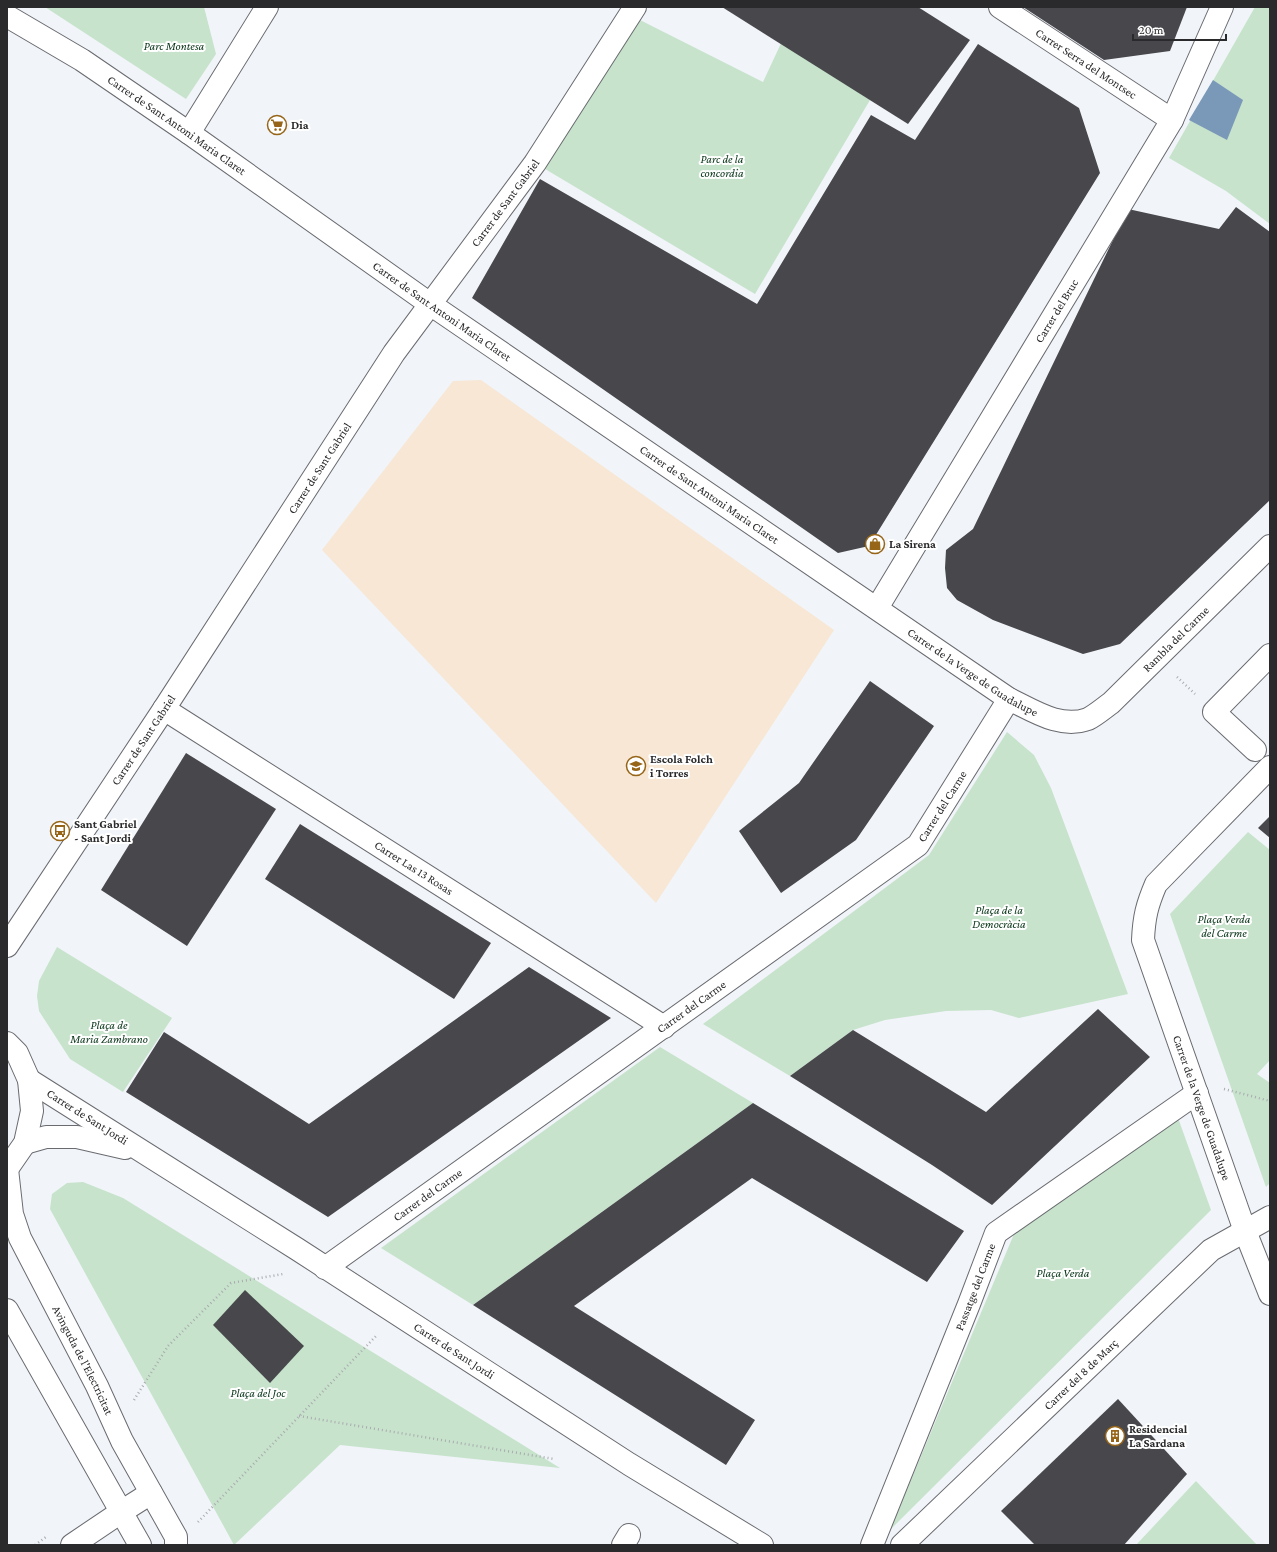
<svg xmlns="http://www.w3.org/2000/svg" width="1277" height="1552" font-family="'Crimson Pro',serif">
<rect width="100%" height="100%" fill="#f1f4f9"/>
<polygon fill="#f7e7d4" points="481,380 834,630 656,903 322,550 453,381"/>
<g fill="#c7e3cc">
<polygon points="45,7 204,7 216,54 186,99"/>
<polygon points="1255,7 1270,7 1270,224 1226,191 1169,158"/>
<polygon points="638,19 763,82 783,39 870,100 755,294 535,163"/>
<polygon points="1007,732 1034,755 1051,788 1128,994 1019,1018 991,1010 946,1011 885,1020 853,1030 790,1076 703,1024 929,855"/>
<polygon points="1248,832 1270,850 1270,1060 1257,1074 1270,1083 1270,1183 1266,1187 1170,914"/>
<polygon points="57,947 172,1018 123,1092 70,1059 39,1011 37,996 39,981"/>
<polygon points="660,1047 753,1103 473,1305 381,1248"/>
<polygon points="1177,1115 1211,1210 890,1530 1014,1234"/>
<polygon points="83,1182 123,1198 560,1468 340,1445 234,1545 50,1209 52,1194 67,1183"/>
<polygon points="1196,1481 1257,1545 1136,1545"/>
</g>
<polygon fill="#7a99b8" points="1213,80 1243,100 1227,140 1189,120"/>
<g fill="#47474c">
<polygon points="722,7 918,7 970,40 908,124"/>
<polygon points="1023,7 1187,7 1170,51 1104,60"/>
<polygon points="978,44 1079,108 1100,173 869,546 838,553 472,298 540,179 757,304 871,115 915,140"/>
<polygon points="1236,207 1270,232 1270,500 1120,644 1083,654 993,620 957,600 947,588 945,568 946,550 973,529 1128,209 1219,229"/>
<polygon points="870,681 934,726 856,840 781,893 739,831 799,783"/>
<polygon points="186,753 276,809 187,946 101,890"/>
<polygon points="1270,816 1270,838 1258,828"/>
<polygon points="300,824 491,943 454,999 265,879"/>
<polygon points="529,967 611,1018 328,1217 126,1092 164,1032 309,1124"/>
<polygon points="1098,1009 1150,1057 992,1205 932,1165 790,1076 853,1030 986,1112"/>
<polygon points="753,1103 964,1231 927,1282 752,1178 574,1306 755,1420 726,1465 473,1305"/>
<polygon points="245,1290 304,1346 270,1383 213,1325"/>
<polygon points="1118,1399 1187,1474 1124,1545 1035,1545 1001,1511"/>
</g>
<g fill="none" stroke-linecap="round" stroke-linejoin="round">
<g stroke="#696b70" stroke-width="24">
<polyline id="pedestrian" points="1255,750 1214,712 1270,655"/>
</g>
<g stroke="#696b70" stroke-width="24">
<g id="minor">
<path id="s1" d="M1000,7L1172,120"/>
<path id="s2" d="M7,16L82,60L189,133L430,304L1009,699C1034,711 1060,729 1088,719C1096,715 1104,708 1111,703L1270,546"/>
<polyline points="189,133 267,7"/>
<path id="s3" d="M877,608L1172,120L1222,7"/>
<path id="s4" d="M164,709L664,1027"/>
<path id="s5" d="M1270,767L1156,884C1147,905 1144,917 1143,940L1245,1231L1270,1294"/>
<path id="s6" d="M7,946L164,709L394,353L535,163L635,7"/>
<polyline points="7,1043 17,1053 29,1080 32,1111 25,1143 7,1169"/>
<path id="s7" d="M29,1080L297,1249L629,1464L762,1545"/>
<polyline points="25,1143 46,1137 77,1137 125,1148"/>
<path id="s8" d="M7,1169L12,1214L20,1238L97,1386L122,1441L176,1537V1545"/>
<path id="s9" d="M325,1268L918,845L1009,699"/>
<polyline points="7,1310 140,1545"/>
<polyline points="72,1545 121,1512 151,1493"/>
<polyline points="623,1545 629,1535"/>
<path id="s10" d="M872,1545L969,1304L996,1233L1197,1093"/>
<path id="s11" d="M902,1545L1211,1250L1270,1217"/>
</g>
</g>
<g stroke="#a9abaf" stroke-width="2.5" stroke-dasharray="1 3" stroke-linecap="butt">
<polyline points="1177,677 1195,694"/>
<polyline points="1224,1089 1270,1101"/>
<polyline points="134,1400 168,1346 231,1283 283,1274"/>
<polyline points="299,1416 554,1459"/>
<polyline points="198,1522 376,1336"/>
<polyline points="35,1545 46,1537"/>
</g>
<use href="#pedestrian" stroke="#fff" stroke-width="22"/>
<use href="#minor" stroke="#fff" stroke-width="22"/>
</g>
<defs>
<g id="supermarket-ring" transform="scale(1)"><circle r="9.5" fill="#fff" stroke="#966517" stroke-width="1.5"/><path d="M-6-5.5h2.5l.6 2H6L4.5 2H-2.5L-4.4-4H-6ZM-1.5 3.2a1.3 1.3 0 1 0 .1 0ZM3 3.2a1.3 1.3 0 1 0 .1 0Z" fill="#966517"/></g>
<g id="shop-ring" transform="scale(1)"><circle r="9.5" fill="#fff" stroke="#966517" stroke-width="1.5"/><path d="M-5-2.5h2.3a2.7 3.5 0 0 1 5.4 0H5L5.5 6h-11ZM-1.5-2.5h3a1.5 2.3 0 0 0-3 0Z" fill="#966517"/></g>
<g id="school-ring" transform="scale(1)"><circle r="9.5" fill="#fff" stroke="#966517" stroke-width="1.5"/><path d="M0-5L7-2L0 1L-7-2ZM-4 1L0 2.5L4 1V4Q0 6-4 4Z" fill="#966517"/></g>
<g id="bus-ring" transform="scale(1)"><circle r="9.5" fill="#fff" stroke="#966517" stroke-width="1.5"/><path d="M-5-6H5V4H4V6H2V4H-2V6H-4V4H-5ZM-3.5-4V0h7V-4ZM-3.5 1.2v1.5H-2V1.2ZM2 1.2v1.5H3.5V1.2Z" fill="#966517"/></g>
<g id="building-ring" transform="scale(1)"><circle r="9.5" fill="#fff" stroke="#966517" stroke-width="1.5"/><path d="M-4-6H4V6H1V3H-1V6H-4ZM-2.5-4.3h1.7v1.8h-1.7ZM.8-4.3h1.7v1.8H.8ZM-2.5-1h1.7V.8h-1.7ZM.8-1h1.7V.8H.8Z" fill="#966517"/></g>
</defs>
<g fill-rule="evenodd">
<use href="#supermarket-ring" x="277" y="125"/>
<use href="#shop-ring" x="875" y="544"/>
<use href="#school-ring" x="636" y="766"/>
<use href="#bus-ring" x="60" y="831"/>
<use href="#building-ring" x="1115" y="1436"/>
</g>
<g text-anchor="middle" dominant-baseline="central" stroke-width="4" stroke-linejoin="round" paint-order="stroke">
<g font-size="12" font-style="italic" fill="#063316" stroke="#fff">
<text x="174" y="46">Parc Montesa</text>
<text x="722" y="159">Parc de la<tspan x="722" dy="14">concordia</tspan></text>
<text x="999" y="910">Plaça de la<tspan x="999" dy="14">Democràcia</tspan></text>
<text x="1224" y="919">Plaça Verda<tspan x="1224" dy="14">del Carme</tspan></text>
<text x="109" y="1025">Plaça de<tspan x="109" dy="14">Maria Zambrano</tspan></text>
<text x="1063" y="1273">Plaça Verda</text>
<text x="258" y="1393">Plaça del Joc</text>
</g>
<g font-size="12" fill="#2a2a2c" stroke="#fff">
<text stroke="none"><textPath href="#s1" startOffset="103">Carrer Serra del Montsec</textPath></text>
<text stroke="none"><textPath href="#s2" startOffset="202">Carrer de Sant Antoni Maria Claret</textPath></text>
<text stroke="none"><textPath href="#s6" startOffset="895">Carrer de Sant Gabriel</textPath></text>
<text stroke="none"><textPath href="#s2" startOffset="526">Carrer de Sant Antoni Maria Claret</textPath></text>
<text stroke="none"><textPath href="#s3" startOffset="347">Carrer del Bruc</textPath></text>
<text stroke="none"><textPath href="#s6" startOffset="571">Carrer de Sant Gabriel</textPath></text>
<text stroke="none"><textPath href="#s2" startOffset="850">Carrer de Sant Antoni Maria Claret</textPath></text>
<text stroke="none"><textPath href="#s2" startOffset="1416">Rambla del Carme</textPath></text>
<text stroke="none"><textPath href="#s2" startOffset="1168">Carrer de la Verge de Guadalupe</textPath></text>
<text stroke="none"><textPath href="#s6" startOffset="247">Carrer de Sant Gabriel</textPath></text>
<text stroke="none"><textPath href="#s9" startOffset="774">Carrer del Carme</textPath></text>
<text stroke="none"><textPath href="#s4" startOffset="296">Carrer Las 13 Rosas</textPath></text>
<text stroke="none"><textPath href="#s9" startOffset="450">Carrer del Carme</textPath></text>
<text stroke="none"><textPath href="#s5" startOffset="399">Carrer de la Verge de Guadalupe</textPath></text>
<text stroke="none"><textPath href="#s7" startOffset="69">Carrer de Sant Jordi</textPath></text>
<text stroke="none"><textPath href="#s9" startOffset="126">Carrer del Carme</textPath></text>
<text stroke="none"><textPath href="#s10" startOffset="278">Passatge del Carme</textPath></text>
<text stroke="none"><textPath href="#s7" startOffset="504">Carrer de Sant Jordi</textPath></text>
<text stroke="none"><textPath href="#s8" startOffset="208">Avinguda de l'Electricitat</textPath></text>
<text stroke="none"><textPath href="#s11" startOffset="247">Carrer del 8 de Març</textPath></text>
</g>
<g font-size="12" font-weight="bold" fill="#2a2a2c" stroke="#fff" text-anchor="start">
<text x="291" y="125">Dia</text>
<text x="889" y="544">La Sirena</text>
<text x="650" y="759">Escola Folch<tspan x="650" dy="14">i Torres</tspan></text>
<text x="74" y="824">Sant Gabriel<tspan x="74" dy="14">- Sant Jordi</tspan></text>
<text x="1129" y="1429">Residencial<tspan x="1129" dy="14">La Sardana</tspan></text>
</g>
</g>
<rect width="1277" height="1552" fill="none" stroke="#2a2a2c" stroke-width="16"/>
<path d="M1133 34v6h93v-6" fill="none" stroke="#2a2a2c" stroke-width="2"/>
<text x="1139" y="34" font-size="12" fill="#2a2a2c" stroke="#ffffff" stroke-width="3" paint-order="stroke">20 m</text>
</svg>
